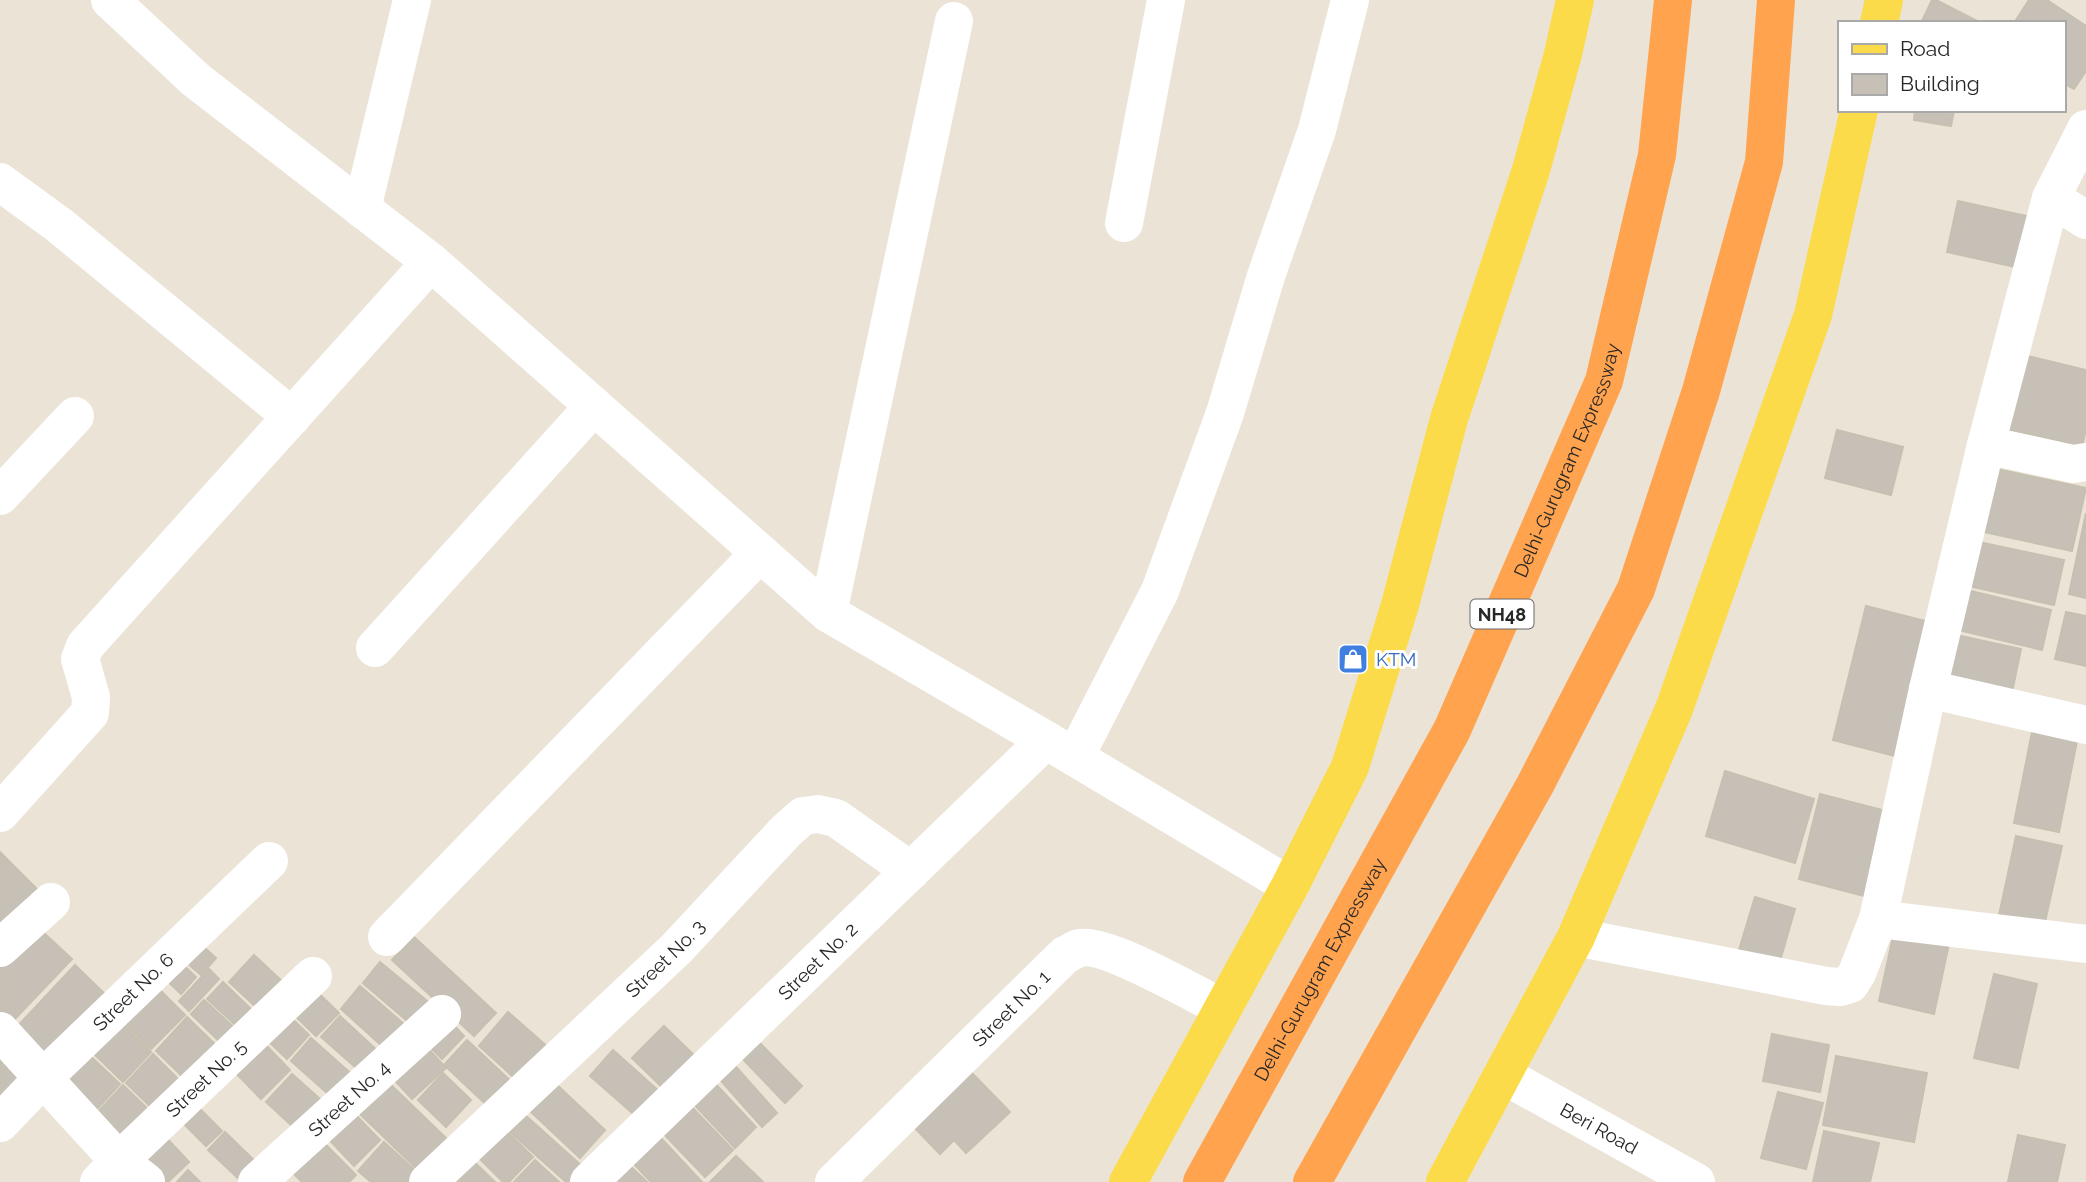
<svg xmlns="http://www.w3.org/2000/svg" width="2086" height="1182" font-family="Raleway,sans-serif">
<rect width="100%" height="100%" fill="#ebe3d6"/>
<g fill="#c6c0b7" stroke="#c6c0b0" stroke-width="2">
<polygon points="1932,0 1936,0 1981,23 1921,23"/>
<polygon points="2029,0 2047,0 2086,26 2086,71 2074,89 2063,83 2063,23 2014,23"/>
<polygon points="1915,110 1954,110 1951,126 1914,120"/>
<polygon points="1958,201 2031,217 2020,268 1947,252"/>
<polygon points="2015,353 2086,370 2086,429 2082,447 1998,427"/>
<polygon points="1837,430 1903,447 1891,495 1825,478"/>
<polygon points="1992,468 2086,488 2072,551 1979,531"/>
<polygon points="2086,513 2086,598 2069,594"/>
<polygon points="1974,541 2064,560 2054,605 1964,585"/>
<polygon points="1958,588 2051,610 2042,650 1950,628"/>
<polygon points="1866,606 1933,623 1899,757 1833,740"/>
<polygon points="2066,612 2086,616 2086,666 2055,659"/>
<polygon points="1956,635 2021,649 2010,702 1945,688"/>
<polygon points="2033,727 2078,736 2059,832 2014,823"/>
<polygon points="1725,771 1814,799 1795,863 1706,836"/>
<polygon points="1820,794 1890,812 1868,897 1799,879"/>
<polygon points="2016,836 2062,846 2043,931 1998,920"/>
<polygon points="0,852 46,898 0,945"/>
<polygon points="1755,897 1795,909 1780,961 1739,950"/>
<polygon points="31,921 72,959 12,1022 0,1011 0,954"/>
<polygon points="1895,927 1950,939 1934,1014 1879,1001"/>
<polygon points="414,937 496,1013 474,1036 392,960"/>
<polygon points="195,939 216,958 201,975 179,956"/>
<polygon points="254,955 284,983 259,1010 229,982"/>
<polygon points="176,958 196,977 181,994 160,974"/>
<polygon points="380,962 438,1010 420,1032 363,983"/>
<polygon points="75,965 111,1000 49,1065 13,1031"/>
<polygon points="209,969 219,979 189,1011 179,1001"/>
<polygon points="1994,974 2037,984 2018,1068 1974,1058"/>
<polygon points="223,982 256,1014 241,1030 207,999"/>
<polygon points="155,985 185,1015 151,1049 121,1020"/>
<polygon points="310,985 339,1013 316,1036 288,1009"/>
<polygon points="360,986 412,1031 392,1055 341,1009"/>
<polygon points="204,1000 238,1031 224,1046 191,1014"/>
<polygon points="285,1012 309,1035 287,1059 262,1035"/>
<polygon points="508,1012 549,1048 519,1082 479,1046"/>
<polygon points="444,1015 464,1036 442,1059 421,1038"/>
<polygon points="340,1016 380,1053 362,1073 321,1037"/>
<polygon points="187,1017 218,1047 187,1081 156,1051"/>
<polygon points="117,1019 151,1052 123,1082 89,1049"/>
<polygon points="664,1026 701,1062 669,1094 632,1058"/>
<polygon points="751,1034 802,1086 785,1103 734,1050"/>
<polygon points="1772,1034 1829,1045 1820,1092 1763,1081"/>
<polygon points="259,1038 290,1070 261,1099 230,1067"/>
<polygon points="311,1038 356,1078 335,1100 291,1061"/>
<polygon points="467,1040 515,1085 492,1110 444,1065"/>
<polygon points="421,1041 446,1068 412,1099 387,1072"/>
<polygon points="613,1050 660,1092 637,1117 590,1076"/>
<polygon points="85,1051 120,1084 97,1109 62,1076"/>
<polygon points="0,1053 29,1080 0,1111"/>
<polygon points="153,1054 183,1084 156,1112 126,1083"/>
<polygon points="1836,1056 1927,1073 1914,1142 1823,1125"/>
<polygon points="730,1060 777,1113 762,1127 715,1074"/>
<polygon points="967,1068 1010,1112 966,1153 954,1140 940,1154 910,1123"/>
<polygon points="443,1073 471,1100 446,1127 418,1100"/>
<polygon points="292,1074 328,1106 302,1135 266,1102"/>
<polygon points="710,1078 756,1127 735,1148 689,1099"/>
<polygon points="389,1083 447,1139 418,1170 360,1114"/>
<polygon points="556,1084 605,1130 580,1158 531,1112"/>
<polygon points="123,1085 153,1114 125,1143 96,1114"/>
<polygon points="1778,1092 1823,1103 1806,1169 1761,1158"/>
<polygon points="686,1101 733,1150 705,1177 658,1128"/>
<polygon points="196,1105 222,1131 206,1146 180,1120"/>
<polygon points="348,1107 380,1140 354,1166 322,1132"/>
<polygon points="525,1115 582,1166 568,1182 566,1182 510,1132"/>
<polygon points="499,1124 533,1157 509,1182 503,1182 472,1151"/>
<polygon points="159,1130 189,1162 168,1182 164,1182 135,1152"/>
<polygon points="1824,1131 1879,1143 1870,1182 1813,1182"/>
<polygon points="225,1132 261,1167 242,1182 208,1150"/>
<polygon points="2018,1135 2065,1145 2057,1182 2008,1182"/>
<polygon points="660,1137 702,1182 651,1182 633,1163"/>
<polygon points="321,1140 356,1175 349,1182 302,1182 291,1171"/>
<polygon points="384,1142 418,1173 409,1182 371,1182 358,1171"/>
<polygon points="467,1155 495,1182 440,1182"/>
<polygon points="736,1156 763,1182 710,1182"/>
<polygon points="535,1160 559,1182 514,1182"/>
<polygon points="627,1163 647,1182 609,1182"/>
<polygon points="188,1170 200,1182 177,1182"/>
</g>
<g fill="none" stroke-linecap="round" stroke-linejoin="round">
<g stroke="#fff" stroke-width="38">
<polyline points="110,0 196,80 431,262 828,613 1046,740 1290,886"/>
<polyline points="0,182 59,225 292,417"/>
<polyline points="2051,198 2086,220"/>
<polyline points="362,209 412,0"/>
<polyline points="1124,223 1166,0"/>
<polyline points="1986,445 2073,464 2086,462"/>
<polyline points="0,496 75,416"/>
<polyline points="828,613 954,21"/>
<polyline points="375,648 594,406"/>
<polyline points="1928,689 2086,725"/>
<polyline points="1075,757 1160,591 1225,413 1266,276 1317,130 1350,0"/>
<polyline points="0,813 90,713 91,697 80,659 85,646 431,262"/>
<polyline points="1878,919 2086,944"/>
<polyline points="387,937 760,553"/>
<polyline points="1576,937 1826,986 1840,987 1850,984 1857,973 1878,919 1928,689 1986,445 2051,198 2086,129"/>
<polyline points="0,948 51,902"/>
<polyline points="0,1031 119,1161 146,1182"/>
<path id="s1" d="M1503,1075L1696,1182"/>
<path id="s2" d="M0,1123L43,1078L269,861"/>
<path id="s3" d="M99,1182L119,1161L313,976"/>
<path id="s4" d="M257,1182L442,1014"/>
<path id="s5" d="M428,1182L676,949L786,831L803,816L818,814L836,818L911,871"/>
<path id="s6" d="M589,1182L1046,740"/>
<path id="s7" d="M834,1182L1065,955C1070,953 1075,949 1080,948C1106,942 1196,995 1223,1008"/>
</g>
<g stroke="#fcdb4b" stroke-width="38">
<polyline points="1879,23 1884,0"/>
<polyline points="1128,1182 1290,886 1350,767 1400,605 1449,419 1531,170 1563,54 1575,0"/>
<polyline points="1445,1182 1576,937 1674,709 1813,315 1859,110"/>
</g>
<g stroke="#ffa34e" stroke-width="38">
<path id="s8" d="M1202,1182L1452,730L1604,381L1657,155L1673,0"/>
<polyline points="1312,1182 1535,785 1636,589 1701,391 1764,162 1776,0"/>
</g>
</g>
<defs>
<g id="shop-square" transform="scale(1.575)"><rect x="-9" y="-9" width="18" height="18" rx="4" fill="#3f7fe0" stroke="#fff"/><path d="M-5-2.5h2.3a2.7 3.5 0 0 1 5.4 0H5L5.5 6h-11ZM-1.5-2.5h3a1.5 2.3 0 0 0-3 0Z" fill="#fff"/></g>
</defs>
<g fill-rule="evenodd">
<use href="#shop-square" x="1353" y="659"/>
</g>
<g text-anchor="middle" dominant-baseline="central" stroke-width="6" stroke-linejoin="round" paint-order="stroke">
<rect fill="#fff" stroke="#686868" stroke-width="2" x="1470.5" y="599.5" width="63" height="29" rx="5"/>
<g font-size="18" font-weight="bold" fill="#272727">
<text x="1502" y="614">NH48</text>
</g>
<g font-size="19" fill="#272727" stroke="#fff">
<text stroke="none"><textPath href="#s8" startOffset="810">Delhi-Gurugram Expressway</textPath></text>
<text stroke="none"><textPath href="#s5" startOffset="326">Street No. 3</textPath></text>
<text stroke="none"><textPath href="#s6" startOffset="318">Street No. 2</textPath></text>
<text stroke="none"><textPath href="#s8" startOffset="243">Delhi-Gurugram Expressway</textPath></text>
<text stroke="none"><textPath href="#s2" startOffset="187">Street No. 6</textPath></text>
<text stroke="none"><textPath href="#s7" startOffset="248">Street No. 1</textPath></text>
<text stroke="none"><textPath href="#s3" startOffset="149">Street No. 5</textPath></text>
<text stroke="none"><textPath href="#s4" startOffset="124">Street No. 4</textPath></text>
<text stroke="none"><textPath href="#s1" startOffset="110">Beri Road</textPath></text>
</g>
<g font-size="19" fill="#366cbe" stroke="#fff" text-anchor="start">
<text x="1376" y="659">KTM</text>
</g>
</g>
<rect x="1838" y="21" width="228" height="91" fill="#ffffff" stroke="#a9a9a9" stroke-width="2"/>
<rect x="1852" y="44" width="35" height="10" fill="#fcdb4b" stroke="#a9a9a9" stroke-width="2"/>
<text x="1900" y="56" font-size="21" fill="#272727">Road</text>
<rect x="1852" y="74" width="35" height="21" fill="#c6c0b7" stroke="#a9a9a9" stroke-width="2"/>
<text x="1900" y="91" font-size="21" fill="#272727">Building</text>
</svg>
